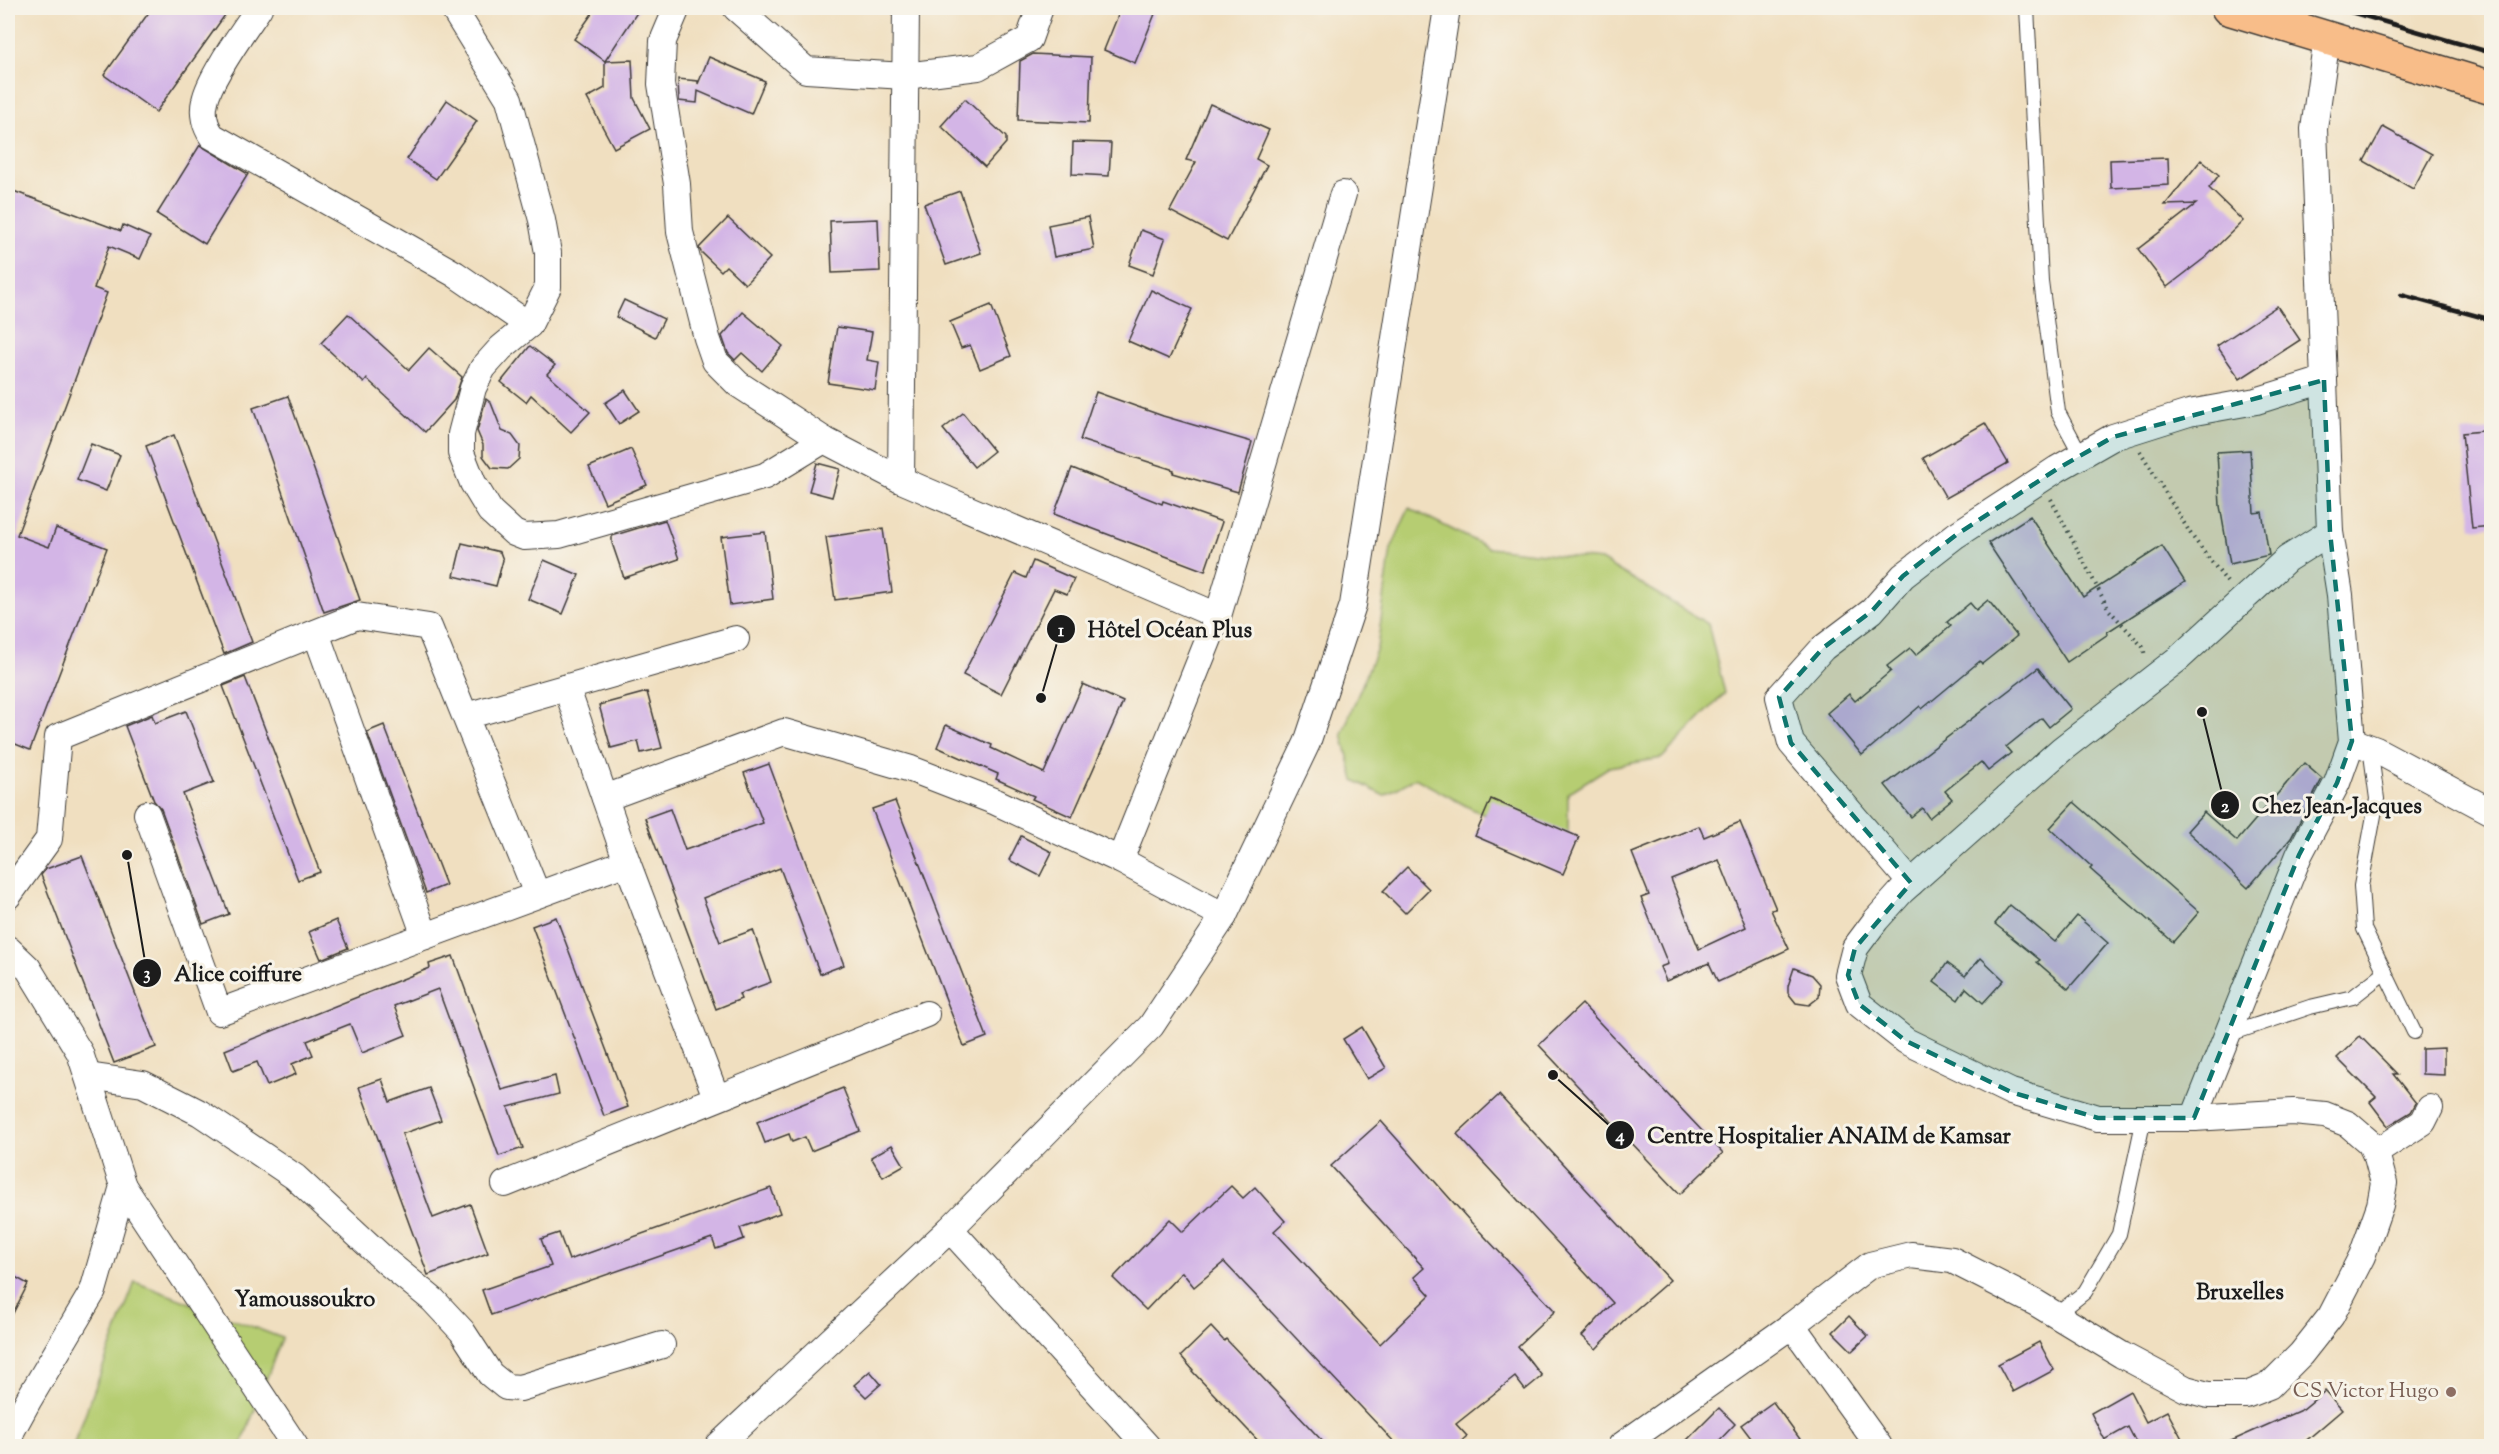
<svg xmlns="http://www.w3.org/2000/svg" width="2499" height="1454" font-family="'Sorts Mill Goudy',serif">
<rect width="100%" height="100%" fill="#f7f3e8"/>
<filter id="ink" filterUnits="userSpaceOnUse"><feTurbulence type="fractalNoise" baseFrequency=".0167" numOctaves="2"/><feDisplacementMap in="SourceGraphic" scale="12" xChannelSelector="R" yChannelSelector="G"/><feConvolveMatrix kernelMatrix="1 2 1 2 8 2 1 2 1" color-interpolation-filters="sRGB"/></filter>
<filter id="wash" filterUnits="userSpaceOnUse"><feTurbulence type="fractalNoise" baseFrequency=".008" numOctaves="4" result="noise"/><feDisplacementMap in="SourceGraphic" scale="24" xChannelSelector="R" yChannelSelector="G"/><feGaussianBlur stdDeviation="1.35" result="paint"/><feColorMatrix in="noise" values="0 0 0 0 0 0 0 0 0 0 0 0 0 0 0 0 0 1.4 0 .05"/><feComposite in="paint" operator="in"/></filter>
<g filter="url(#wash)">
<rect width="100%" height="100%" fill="#f0dfc0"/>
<g fill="#b6cd72" stroke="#697447" stroke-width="1.5">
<polygon points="1409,508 1489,548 1601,560 1708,624 1725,693 1662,758 1609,767 1568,793 1568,834 1547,844 1472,809 1415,778 1384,796 1354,780 1342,734 1377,648 1391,549"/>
<polygon points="135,1282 282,1338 241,1446 73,1446"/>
</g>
<g id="blocks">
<g fill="#d3b5e6" fill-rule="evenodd">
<polygon points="152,8 230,8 156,112 104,75"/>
<polygon points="596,8 640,8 605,61 574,39"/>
<polygon points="1121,8 1140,8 1155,14 1135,63 1104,50"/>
<polygon points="1033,54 1091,57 1089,123 1018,120 1020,61"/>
<polygon points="709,57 765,81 751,114 698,91 697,103 679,101 678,79 698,81 698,84"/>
<polygon points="632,60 634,98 650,129 614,148 587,98 605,88 605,61"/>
<polygon points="965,99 1006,137 1006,143 985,167 941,126"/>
<polygon points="447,100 477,121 436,179 407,159"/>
<polygon points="1210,104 1269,130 1256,159 1267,165 1227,241 1170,211 1196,162 1186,160"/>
<polygon points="2383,127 2432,154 2413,189 2364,161"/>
<polygon points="1073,142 1111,143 1109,176 1072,174"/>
<polygon points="200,145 248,174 205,244 157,214"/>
<polygon points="2168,158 2169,185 2111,188 2110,160"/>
<polygon points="2201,160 2219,175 2209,188 2243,221 2206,257 2167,287 2138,249 2196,204 2165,205"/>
<polygon points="8,189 121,231 123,225 150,237 140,259 109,246 94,288 107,293 17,535 49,547 56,528 107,548 30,750 8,741"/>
<polygon points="960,191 981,253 946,265 924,204"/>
<polygon points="1088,217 1094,249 1054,257 1048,225"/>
<polygon points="728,218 770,258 745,284 726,266 721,271 701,252 699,248"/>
<polygon points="878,219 880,271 832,273 830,221"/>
<polygon points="1141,230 1165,239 1153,274 1129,265"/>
<polygon points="1151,290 1192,309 1169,359 1128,341"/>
<polygon points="624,300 664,319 655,337 616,317"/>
<polygon points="991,305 1011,356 980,369 970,345 961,348 950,322"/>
<polygon points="2277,306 2300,340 2240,379 2217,346"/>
<polygon points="743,312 783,346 762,371 742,353 735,360 728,353 722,336"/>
<polygon points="348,314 409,370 429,348 462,377 454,400 425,432 367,379 364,383 321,343"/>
<polygon points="837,327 872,332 867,360 879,362 875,390 828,383"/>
<polygon points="530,346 555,365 547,374 590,412 571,432 531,395 526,402 501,382"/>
<polygon points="625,390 639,411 619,424 605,403"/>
<polygon points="1096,392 1163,416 1252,442 1238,492 1173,473 1174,470 1080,440"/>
<polygon points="288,396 360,600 324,612 253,408"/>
<polygon points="486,399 491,403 502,431 512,435 520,446 519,459 508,469 492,468 483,456 483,445 477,431"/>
<polygon points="963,413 994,451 974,467 943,429"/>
<polygon points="1985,423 2008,463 1946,498 1923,458"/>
<polygon points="2492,430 2492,526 2472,528 2462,433"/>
<polygon points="174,435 252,642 224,654 146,446"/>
<polygon points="91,444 120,455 106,491 77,480"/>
<polygon points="631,449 647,485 605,503 589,467"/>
<polygon points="2250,450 2254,513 2262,512 2269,555 2230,564 2220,506 2217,452"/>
<polygon points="817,463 840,469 832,497 809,491"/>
<polygon points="1072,468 1162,504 1163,501 1222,522 1205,571 1054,514"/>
<polygon points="2030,516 2083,597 2162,546 2185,582 2107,632 2108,634 2067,662 1988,543"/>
<polygon points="665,520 679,559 624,578 612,543 612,536"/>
<polygon points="883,529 892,592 835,600 826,537"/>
<polygon points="765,532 773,599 730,605 721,537"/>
<polygon points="462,543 500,552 503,560 496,586 454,576"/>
<polygon points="544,560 579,575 563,614 528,599"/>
<polygon points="1033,561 1074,579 1067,594 1054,589 1001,694 963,675 1015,573 1026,578"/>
<polygon points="1988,600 2017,636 1982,664 1980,661 1922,709 1920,706 1862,755 1827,713 1849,694 1855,701 1891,671 1887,666 1910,648 1916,655 1951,626 1947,622 1970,603 1976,610"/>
<polygon points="2038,668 2071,709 2049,727 2042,718 2006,747 2011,753 1988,771 1981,762 1945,791 1952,799 1929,818 1922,808 1911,817 1885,785"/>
<polygon points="245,677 320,872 298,880 223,686"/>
<polygon points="1083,684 1123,702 1072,817 1032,799 1034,796 996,779 998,774 937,747 946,725 992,745 991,748 1044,773"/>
<polygon points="647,692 662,748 641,753 638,741 611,748 599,705"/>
<polygon points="186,711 214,782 183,794 229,914 203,924 161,809 154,801 125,726 152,715 155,723"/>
<polygon points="384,725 446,885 426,893 367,732"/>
<polygon points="2304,763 2322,779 2291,838 2248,888 2187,831 2204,812 2237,841"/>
<polygon points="769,764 844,965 820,974 780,868 703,898 720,942 753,930 771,982 739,994 741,999 716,1009 645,818 670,809 685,850 763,823 744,773"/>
<polygon points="1491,799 1579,837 1563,874 1475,836"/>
<polygon points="895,801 987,1037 964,1046 872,809"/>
<polygon points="2074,802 2199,912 2173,942 2090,869 2092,867 2050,828"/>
<path d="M1740,822L1776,909L1771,910L1789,949L1718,982L1709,963L1666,981L1660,967L1668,964L1641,898L1649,895L1632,853L1699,826L1704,837ZM1719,860L1746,927L1699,949L1671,879Z"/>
<polygon points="1021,836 1052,852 1040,876 1009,860"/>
<polygon points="82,856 156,1047 114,1063 41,875 46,869"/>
<polygon points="1407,867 1429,889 1405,913 1383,891"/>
<polygon points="2010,905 2055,942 2077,916 2108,943 2068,989 2037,962 2040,960 1995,924"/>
<polygon points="556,917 628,1107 604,1116 532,926"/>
<polygon points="336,920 348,948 321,959 309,932"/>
<polygon points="453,956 502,1090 555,1076 559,1094 508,1107 523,1148 499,1156 438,989 394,1006 406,1035 362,1053 350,1024 307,1041 313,1055 292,1064 296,1074 267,1086 257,1062 233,1071 225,1050 430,968 429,964"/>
<polygon points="1981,958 2004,980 1983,1003 1966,988 1958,1000 1934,982 1947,963 1965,976"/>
<polygon points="1794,968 1812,975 1820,984 1819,997 1809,1005 1796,1003 1788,993 1788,986"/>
<polygon points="1582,1004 1723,1153 1680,1194 1539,1045"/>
<polygon points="1362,1027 1386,1068 1367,1079 1343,1039"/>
<polygon points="2360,1036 2397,1074 2393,1074 2416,1103 2411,1112 2388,1126 2370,1102 2376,1097 2337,1058"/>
<polygon points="2444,1048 2444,1075 2422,1074 2422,1049"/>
<polygon points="382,1079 390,1102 429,1088 441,1120 402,1134 433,1218 470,1204 488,1253 428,1275 359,1087"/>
<polygon points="843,1088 860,1131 811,1151 805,1137 792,1142 789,1134 765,1143 757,1122"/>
<polygon points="1499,1095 1670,1280 1627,1317 1596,1349 1582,1336 1613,1303 1457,1134"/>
<polygon points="1381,1121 1469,1220 1555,1311 1518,1346 1542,1376 1525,1390 1515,1377 1456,1424 1467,1436 1456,1446 1398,1446 1224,1262 1194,1287 1182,1272 1146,1310 1113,1278 1170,1219 1183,1232 1231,1186 1243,1198 1255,1187 1285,1221 1274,1231 1380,1344 1430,1295 1414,1277 1424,1268 1331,1166"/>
<polygon points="892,1145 904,1165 883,1177 871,1157"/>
<polygon points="771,1188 780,1213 740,1228 744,1239 716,1249 712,1238 491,1315 482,1290 551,1266 541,1239 559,1233 569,1260"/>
<polygon points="8,1273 28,1284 8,1323"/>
<polygon points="1849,1316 1868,1336 1852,1351 1833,1332"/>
<polygon points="1211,1327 1224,1341 1226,1339 1327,1446 1263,1446 1192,1371 1193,1370 1181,1356"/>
<polygon points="2039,1342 2054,1370 2013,1392 1998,1364"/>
<polygon points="870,1371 881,1384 866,1397 854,1385"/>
<polygon points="2130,1391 2146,1422 2167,1411 2186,1446 2138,1446 2128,1427 2105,1440 2091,1413"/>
<polygon points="2325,1391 2342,1410 2302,1444 2297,1446 2220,1446 2303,1409"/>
<polygon points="1773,1402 1805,1446 1757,1446 1741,1425"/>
<polygon points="1719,1408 1735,1424 1714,1446 1681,1446"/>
</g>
</g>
</g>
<g filter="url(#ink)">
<use href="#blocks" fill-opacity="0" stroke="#3c3935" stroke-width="1.5"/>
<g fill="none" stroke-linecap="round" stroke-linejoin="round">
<g stroke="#3c3935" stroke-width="16">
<g id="lane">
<polyline points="2027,8 2041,281 2058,412 2081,455"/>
<polyline points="2370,747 2377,799 2361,886 2364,929 2414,1032"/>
<polyline points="2227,1035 2310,1007 2353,997 2385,972"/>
<polyline points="2056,1315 2085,1292 2119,1234 2144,1118"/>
</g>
</g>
<g stroke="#3c3935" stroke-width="28">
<g id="street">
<path d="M259,8C245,29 209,78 205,101C202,113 205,126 212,136L455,274L529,325"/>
<polyline points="453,8 509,99 542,220 548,253 548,287 529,325 501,348 483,368 473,388 461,434 461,453 473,483 490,511 514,533 524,537 559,535 765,476 824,440"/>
<polyline points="677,8 663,41 661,84 677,184 680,232 707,338 715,361 738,384 824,440 901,480 1218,616"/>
<polyline points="736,8 806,70 905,76 978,67 1029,39 1040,8"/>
<polyline points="901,480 906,8"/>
<polyline points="316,633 425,936"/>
<polyline points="567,689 627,862 716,1097"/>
<polyline points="466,716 736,639"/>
<polyline points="2352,741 2376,750 2492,812"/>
<polyline points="605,798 784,732 911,769 996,802 1120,860 1224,916"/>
<polyline points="147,814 219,1012 627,862"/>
<polyline points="1120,860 1218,616 1343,194"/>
<polyline points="1911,883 1791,743 1779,697 1823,648 1872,611 1903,576 1956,535 2057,469 2113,437 2189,413 2256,401 2324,380"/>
<polyline points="8,896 49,839 58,737 357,616 429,627 537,894"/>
<polyline points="8,949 28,968 80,1053 123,1186 93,1291 29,1399 12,1430 8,1444"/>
<polyline points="88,1076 143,1084 200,1113 295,1177 388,1263 433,1300 462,1331 490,1374 506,1387 520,1388 662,1345"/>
<polyline points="2194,1118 2299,855 2337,783 2352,741 2340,595 2330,532 2314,129 2327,38"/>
<polyline points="2375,1153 2423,1122 2430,1108"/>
<polyline points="505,1184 926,1014"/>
<polyline points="123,1186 295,1446"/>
<polyline points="950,1229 1147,1446"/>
<polyline points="1792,1325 1879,1446"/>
<polyline points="718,1446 950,1229 1151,1026 1224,916 1307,743 1353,605 1447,8"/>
<polyline points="1621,1446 1792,1325 1870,1265 1911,1255 1952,1260 2036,1303 2122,1355 2186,1389 2208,1395 2246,1395 2269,1386 2301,1354 2331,1316 2362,1256 2380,1205 2384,1183 2377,1157 2370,1143 2348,1124 2325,1115 2293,1112 2194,1118 2098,1118 2011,1092 1906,1041 1859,1004 1848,975 1855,948 1876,920 1902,891 2062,749 2179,658 2287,559 2330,532"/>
</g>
</g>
<g stroke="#3c3935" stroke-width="36">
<polyline id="primary" points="2228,8 2492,88"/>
</g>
<g stroke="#3c3935" stroke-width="4" stroke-dasharray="1.5 4.5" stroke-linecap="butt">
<polyline points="2140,451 2192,536 2227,582"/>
<polyline points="2051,499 2109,610 2143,647 2145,656"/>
</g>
<use href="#lane" stroke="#fff" stroke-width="14"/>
<use href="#street" stroke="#fff" stroke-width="26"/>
<use href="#primary" stroke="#f8bd89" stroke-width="33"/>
<g stroke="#1c1c1c" stroke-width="4.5">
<polyline points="2337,8 2492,53"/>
<polyline points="2401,295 2492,320"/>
</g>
</g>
</g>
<path fill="#0f766e" fill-opacity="0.2" stroke="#0f766e" stroke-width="4.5" stroke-dasharray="12 8" stroke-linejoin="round" d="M2324,380L2330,532L2352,741L2337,783L2299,855L2194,1118H2098L2011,1092L1906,1041L1859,1004L1848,975L1855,948L1911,883L1791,743L1779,697L1823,648L1872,611L1903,576L1956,535L2057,469L2113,437Z"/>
<circle fill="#8d6e63" stroke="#f7f3e8" stroke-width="2" cx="2451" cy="1392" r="6"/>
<g text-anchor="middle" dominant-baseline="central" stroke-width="6" stroke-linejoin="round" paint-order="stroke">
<g font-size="21" fill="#785e54" stroke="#f7f3e8" text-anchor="end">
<text x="2439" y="1392">CS Victor Hugo</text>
</g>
<g font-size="22" font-weight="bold" fill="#1c1c1c" stroke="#f7f3e8">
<text x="2240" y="1294">Bruxelles</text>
<text x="305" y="1301">Yamoussoukro</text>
</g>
</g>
<path fill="none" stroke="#1c1c1c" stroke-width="2" d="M1041 698L1061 629M2202 712L2225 805M127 855L147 973M1553 1075L1620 1135"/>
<g fill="#1c1c1c" stroke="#f7f3e8" stroke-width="2">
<circle cx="1041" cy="698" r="6"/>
<circle cx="2202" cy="712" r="6"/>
<circle cx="127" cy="855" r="6"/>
<circle cx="1553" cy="1075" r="6"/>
<circle cx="1061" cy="629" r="15"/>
<circle cx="2225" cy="805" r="15"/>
<circle cx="147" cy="973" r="15"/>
<circle cx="1620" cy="1135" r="15"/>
</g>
<g font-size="18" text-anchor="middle" font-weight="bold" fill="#fff">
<text x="1061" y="636">1</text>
<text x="2225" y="812">2</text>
<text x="147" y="979">3</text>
<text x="1620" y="1141">4</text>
</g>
<g font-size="22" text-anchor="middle" font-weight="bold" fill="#1c1c1c" stroke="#f7f3e8" stroke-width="6" stroke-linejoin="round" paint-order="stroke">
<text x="1170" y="637">Hôtel Océan Plus</text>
<text x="2337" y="813">Chez Jean-Jacques</text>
<text x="238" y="981">Alice coiffure</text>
<text x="1829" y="1143">Centre Hospitalier ANAIM de Kamsar</text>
</g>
<rect width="2499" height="1454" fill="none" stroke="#f7f3e8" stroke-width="30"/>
</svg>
